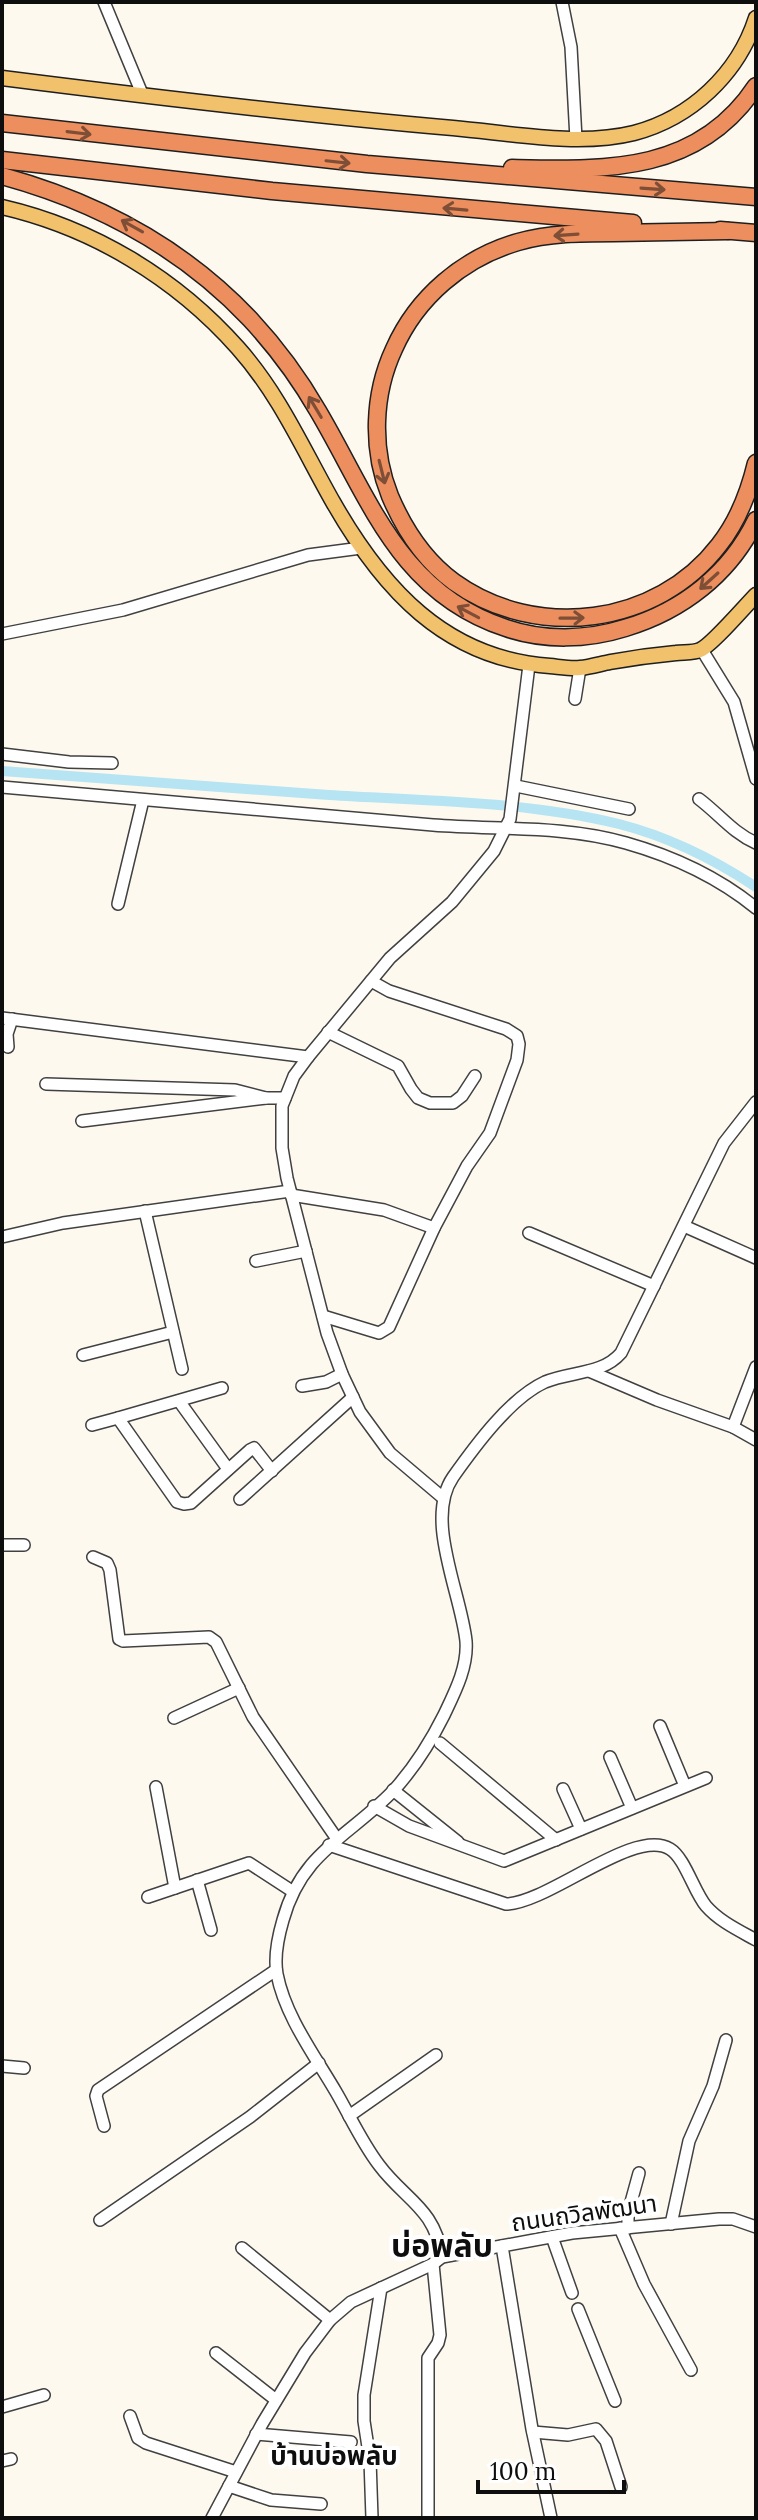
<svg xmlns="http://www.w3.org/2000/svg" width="758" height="2520" font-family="Lora,'Noto Sans Thai',serif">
<rect width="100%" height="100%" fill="#fef9ef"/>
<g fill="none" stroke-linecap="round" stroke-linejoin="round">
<path stroke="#b6e4f3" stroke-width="10" d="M2,771C111,779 220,787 329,795C424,801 526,801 619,824C666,836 715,860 756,887"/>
<g stroke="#414141" stroke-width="14">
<g id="minor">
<polyline points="104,2 143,96"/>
<polyline points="562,2 571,47 576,139"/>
<polyline points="2,634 123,610 308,555 361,548"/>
<polyline points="702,650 734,702 756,779"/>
<polyline points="575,699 580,668"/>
<polyline points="2,754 69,762 112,763"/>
<polyline points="516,786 629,809"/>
<path d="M2,787C145,800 289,812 433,825C497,830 564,825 626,843C672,856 719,878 756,908"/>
<path d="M699,799C719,814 733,833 756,843"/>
<polyline points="118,904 143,800"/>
<polyline points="2,1018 308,1057"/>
<polyline points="328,1032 398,1066 411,1089 418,1098 430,1103 453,1103 462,1096 475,1076"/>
<polyline points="8,1047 7,1034 12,1019"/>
<polyline points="46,1084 235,1090 266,1098"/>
<polyline points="82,1121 266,1098 285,1098"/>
<polyline points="291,1195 384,1210 434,1228"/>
<polyline points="145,1211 182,1369"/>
<polyline points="684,1226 756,1258"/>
<polyline points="529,1233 654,1286"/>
<polyline points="2,1237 63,1223 290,1191"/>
<polyline points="256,1261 306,1251"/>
<polyline points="323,1316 379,1333 389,1327 434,1228 467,1166 490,1133 517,1060 519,1044 517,1036 506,1029 389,991 371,981"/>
<polyline points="83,1355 173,1332"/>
<polyline points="589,1371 657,1400 733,1427 756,1440"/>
<polyline points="302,1386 326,1382 342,1374"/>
<polyline points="222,1388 118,1418 177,1502 184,1504 191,1503 250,1450 254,1448 272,1471"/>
<polyline points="179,1401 228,1469"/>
<polyline points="92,1425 118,1418"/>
<polyline points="733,1427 756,1367"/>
<polyline points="442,1497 390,1453 360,1412 342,1374 327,1333 287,1178 282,1148 282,1106 294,1076 308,1057 390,958 452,902 494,851 510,819 529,665"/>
<polyline points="240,1499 353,1397"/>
<polyline points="2,1545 24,1545"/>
<polyline points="93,1557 107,1563 110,1570 119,1639 123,1641 209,1637 216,1642 253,1717 337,1839"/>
<polyline points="174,1718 239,1688"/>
<polyline points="660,1726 685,1786"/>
<polyline points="440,1743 556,1840"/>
<polyline points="610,1757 632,1808"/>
<polyline points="156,1787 175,1888"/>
<polyline points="563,1789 581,1829"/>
<polyline points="393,1790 458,1842"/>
<polyline points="374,1806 409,1826 504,1861 706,1778"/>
<path d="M329,1845L506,1904C549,1903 634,1827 670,1849C685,1858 694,1892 706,1906C719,1921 738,1930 756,1940"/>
<polyline points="197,1880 211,1930"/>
<polyline points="148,1897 249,1863 292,1891"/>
<polyline points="2,2066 24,2068"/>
<polyline points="349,2116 436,2055"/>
<polyline points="104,2126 96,2096 98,2090 276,1970"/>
<polyline points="100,2220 250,2117 319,2063"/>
<polyline points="671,2224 689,2141 713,2086 726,2040"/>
<polyline points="620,2228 644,2284 691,2370"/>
<polyline points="628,2228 628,2213 639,2173"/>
<polyline points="552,2237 572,2293"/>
<polyline points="502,2246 532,2429 551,2518"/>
<polyline points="242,2248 330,2320"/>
<path d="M442,2257C435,2208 405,2200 379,2165C362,2143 350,2116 336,2092C315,2056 285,2016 277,1974C274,1957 278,1937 283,1920C302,1851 349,1837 394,1790C414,1768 431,1741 444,1715C455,1692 468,1667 466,1641C461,1593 424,1519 453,1477C475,1446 510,1398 545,1382C571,1371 602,1375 621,1353L724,1143L756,1102"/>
<polyline points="578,2309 615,2401"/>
<polyline points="216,2353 276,2400"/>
<polyline points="2,2407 44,2395"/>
<polyline points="130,2416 138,2438 146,2443 236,2472"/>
<polyline points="533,2432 568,2435 596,2429 606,2441 621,2487"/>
<polyline points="256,2434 351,2442"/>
<polyline points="2,2461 11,2459"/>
<polyline points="229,2486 271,2500 321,2504"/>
<polyline points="212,2518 262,2424 305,2353 330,2320 351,2302 433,2264 442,2257 572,2233 719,2219 733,2219 756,2227"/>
<polyline points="372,2518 370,2460 364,2421 364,2395 381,2288"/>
<polyline points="428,2518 428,2358 438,2343 440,2335 433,2264"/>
</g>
</g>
<g stroke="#1f1f1f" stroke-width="17">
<g id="major">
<path d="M2,78C152,97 302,115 453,128C510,133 578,147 634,133C691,118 738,74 756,18"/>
<path d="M2,207C93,228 176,278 238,348C279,394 303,449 333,502C382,588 445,659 550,666C560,667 571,669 580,668C590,667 600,664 610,662C632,658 654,655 676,653C683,652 694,653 700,650C711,646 746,605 756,595"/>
</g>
</g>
<g stroke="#1f1f1f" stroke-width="19">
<g id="highway">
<polyline points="2,123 367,164 756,197"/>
<polyline points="2,160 272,191 633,223"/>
<path d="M512,168C605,170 698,174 756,86"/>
<path d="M2,176C97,202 182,247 250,319C276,347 299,378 318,411C370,499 399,593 506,628C544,641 587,640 625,628C682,611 730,574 756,520"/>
<polyline points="720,230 756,233"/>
<path d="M728,231C690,232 652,232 614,233C582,233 549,233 518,242C463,258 417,297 394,349C373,394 371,449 390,496C404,529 424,560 454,582C536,641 657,626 719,545C738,521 749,492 756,463"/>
</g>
</g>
<use href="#minor" stroke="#fff" stroke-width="11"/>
<use href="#major" stroke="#f2c16b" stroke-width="14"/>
<use href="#highway" stroke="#ed8e5e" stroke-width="16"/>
</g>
<defs><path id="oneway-shaft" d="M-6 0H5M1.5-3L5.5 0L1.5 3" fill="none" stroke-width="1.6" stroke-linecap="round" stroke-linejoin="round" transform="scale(2)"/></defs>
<g stroke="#7e4e36">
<use href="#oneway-shaft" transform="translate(79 133) rotate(7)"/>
<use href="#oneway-shaft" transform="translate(338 162) rotate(6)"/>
<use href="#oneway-shaft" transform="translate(653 189) rotate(4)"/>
<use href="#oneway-shaft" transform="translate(455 209) rotate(-175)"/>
<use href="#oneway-shaft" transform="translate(132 226) rotate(-151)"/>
<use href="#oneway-shaft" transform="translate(566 235) rotate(176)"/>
<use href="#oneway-shaft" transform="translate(315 407) rotate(-121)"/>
<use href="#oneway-shaft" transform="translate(382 472) rotate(76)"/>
<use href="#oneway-shaft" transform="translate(709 581) rotate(138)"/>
<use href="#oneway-shaft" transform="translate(468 612) rotate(-152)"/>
<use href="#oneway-shaft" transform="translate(572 618) rotate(-1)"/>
</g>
<g text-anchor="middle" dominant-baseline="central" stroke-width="8" stroke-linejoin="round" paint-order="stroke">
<g font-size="24" fill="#0e0e0e" stroke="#fff">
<text transform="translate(584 2213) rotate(-8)">ถนนถวิลพัฒนา</text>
</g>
<g font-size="26" font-weight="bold" fill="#0e0e0e" stroke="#fff">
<text x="334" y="2455">บ้านบ่อพลับ</text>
</g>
<g font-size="32" font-weight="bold" fill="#0e0e0e" stroke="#fff">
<text x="442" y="2245">บ่อพลับ</text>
</g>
</g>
<rect width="758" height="2520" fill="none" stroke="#0e0e0e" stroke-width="8"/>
<path d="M478 2480v12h146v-12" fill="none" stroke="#0e0e0e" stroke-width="4"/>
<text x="490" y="2480" font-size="24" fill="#0e0e0e" stroke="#ffffff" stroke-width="6" paint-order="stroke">100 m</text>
</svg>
